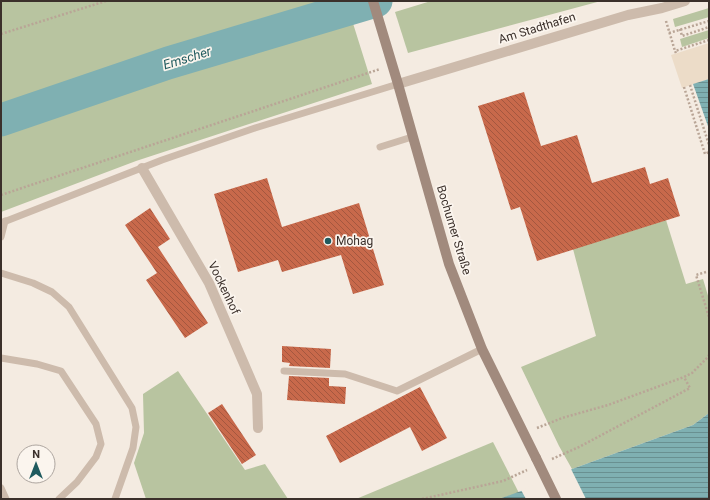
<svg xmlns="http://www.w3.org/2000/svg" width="710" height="500" font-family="Roboto,sans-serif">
<defs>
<pattern id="water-rules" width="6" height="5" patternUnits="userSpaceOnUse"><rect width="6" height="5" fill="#7fb0b2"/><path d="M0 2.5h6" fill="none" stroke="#699091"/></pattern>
<pattern id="building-back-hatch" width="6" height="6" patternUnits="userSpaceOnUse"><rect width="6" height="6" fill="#c8694b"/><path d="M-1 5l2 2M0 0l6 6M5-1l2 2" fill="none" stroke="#a4573f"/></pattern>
</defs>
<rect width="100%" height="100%" fill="#f4ebe1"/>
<g fill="#b8c4a0">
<polygon points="1,1 346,1 372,84 136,161 1,212"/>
<polygon points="431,1 601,1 408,53 395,12"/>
<polygon points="709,8 709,17 675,27 673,19"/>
<polygon points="709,30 709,38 682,47 680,39"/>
<polygon points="666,220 686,284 703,279 709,299 709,413 693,425 572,469 559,446 521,367 596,336 573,249"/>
<polygon points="178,371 245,470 265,464 288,499 146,499 134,463 144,433 143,394"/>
<polygon points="493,442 519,493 499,499 356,499"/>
</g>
<polygon fill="#ecdcc8" points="709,43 709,79 682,88 671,55"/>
<g fill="url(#water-rules)">
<polygon points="709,79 709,129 693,84"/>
<polygon points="709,413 709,499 499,499 543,483 572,469 693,425"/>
</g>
<polygon fill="#f4ebe1" points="570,467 586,499 526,499 521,490 542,481"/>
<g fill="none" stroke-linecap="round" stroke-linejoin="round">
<polyline stroke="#7fb0b2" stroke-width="33" points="1,120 168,63 376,1"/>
</g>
<g fill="url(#building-back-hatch)">
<polygon points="524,92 541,146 577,135 592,183 645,167 650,184 668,178 680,216 537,261 520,207 511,210 478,106"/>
<polygon points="267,178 282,227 359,203 384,285 353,294 341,255 282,272 278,260 238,272 214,194"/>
<polygon points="150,208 170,239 158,247 208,323 185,338 146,280 157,273 125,225"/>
<polygon points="282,346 331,349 330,368 289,366 290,363 282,362"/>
<polygon points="289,376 329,378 329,386 346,387 345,404 287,400"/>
<polygon points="420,387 447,438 422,451 410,427 340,463 326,436"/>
<polygon points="222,404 256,455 242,464 208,413"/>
</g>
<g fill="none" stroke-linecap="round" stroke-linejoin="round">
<g stroke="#b9a596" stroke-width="2.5" stroke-dasharray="2 2" stroke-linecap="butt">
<polyline points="666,21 675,51"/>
<polyline points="680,29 682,36 709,27"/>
<polyline points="669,33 709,21"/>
<polyline points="1,34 106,1"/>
<polyline points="676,53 675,51 709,40"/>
<polyline points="690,85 709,145"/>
<polyline points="684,87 705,154 709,152"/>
<polyline points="1,195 380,69"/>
<polyline points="706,272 696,275 709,317"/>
<polyline points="537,428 562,418 608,405 684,377 692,373 708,357 709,355"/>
<polyline points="552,459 579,447 690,388 684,377"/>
<polyline points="422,499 503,481 527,470"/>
</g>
<g stroke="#cdbbac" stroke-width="7">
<polyline points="380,147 412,137"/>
<polyline points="1,223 162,160 255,128 398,84"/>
<polyline points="1,237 5,221"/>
<polyline points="1,273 33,283 52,292 69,307 132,408 136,427 133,448 115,499"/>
<polyline points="1,358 37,364 61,371 96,424 101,444 96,457 77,482 59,499"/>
<polyline points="284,371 345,374 397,391 482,349"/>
<polyline points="1,488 6,499"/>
</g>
<g stroke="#cdbbac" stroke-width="10">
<polyline points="398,84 628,15 662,8 685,1"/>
<polyline points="142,168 209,283 257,394 258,428"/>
</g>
<polyline stroke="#a18a7d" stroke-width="10" points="373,1 398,84 449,264 482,349 536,458"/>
<polyline stroke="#a18a7d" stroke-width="10" points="536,458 556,499"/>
</g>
<circle fill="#1f5a5e" stroke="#fbf5ee" stroke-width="1.5" cx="328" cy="241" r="4"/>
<g text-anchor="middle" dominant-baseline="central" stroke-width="3.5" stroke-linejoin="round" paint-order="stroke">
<g font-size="12" fill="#3b302b" stroke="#fbf5ee">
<text transform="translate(537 28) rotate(-17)">Am Stadthafen</text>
<text transform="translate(454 230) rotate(73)">Bochumer Straße</text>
<text transform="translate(224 288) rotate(64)">Vockenhof</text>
</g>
<g font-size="12" fill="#3b302b" stroke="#fbf5ee" text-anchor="start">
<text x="336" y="241">Mohag</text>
</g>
<g font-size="13" font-style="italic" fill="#1f5a5e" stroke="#fbf5ee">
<text transform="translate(187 58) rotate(-17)">Emscher</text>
</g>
</g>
<rect width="710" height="500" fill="none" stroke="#3b302b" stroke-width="4"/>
<g transform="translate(36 464)"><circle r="19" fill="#fbf5ee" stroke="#aea6a0"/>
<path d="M0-3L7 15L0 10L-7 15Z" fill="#1f5a5e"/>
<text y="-6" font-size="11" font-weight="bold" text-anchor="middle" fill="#3b302b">N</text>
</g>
</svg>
